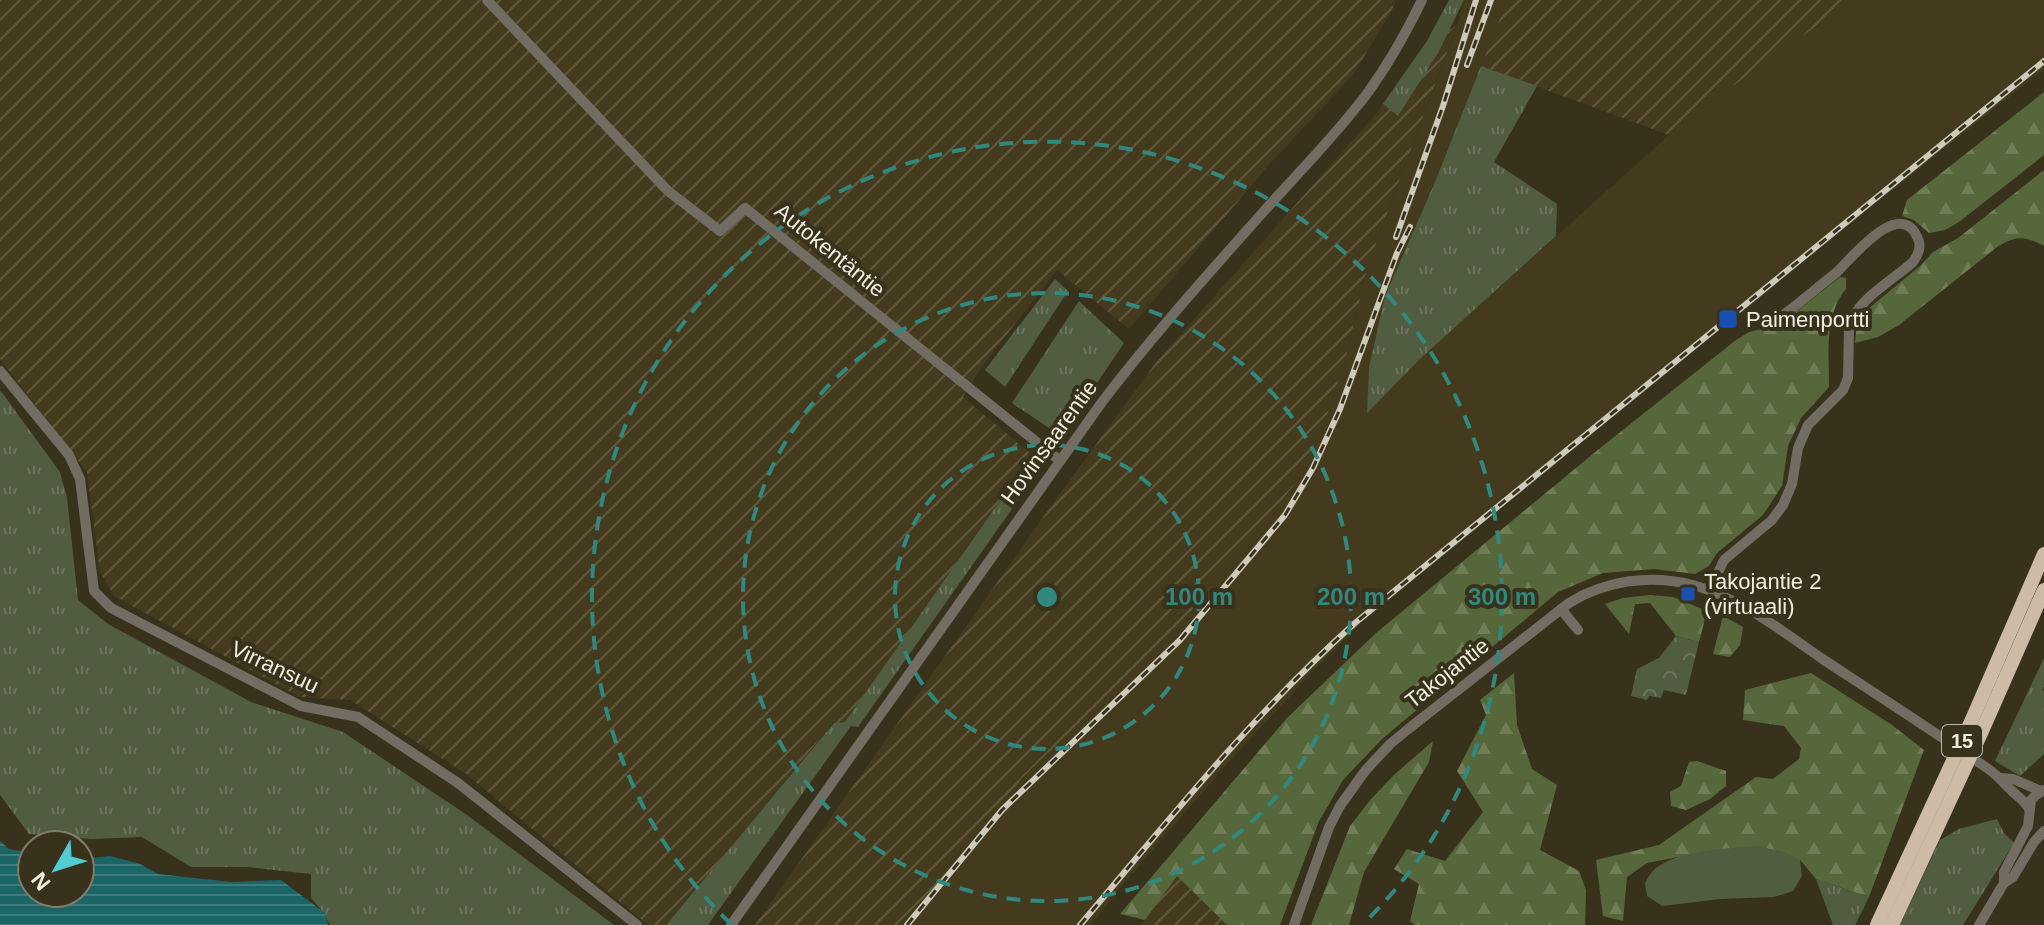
<svg xmlns="http://www.w3.org/2000/svg" width="2044" height="925" font-family="Arial,sans-serif">
<defs>
<pattern id="industrial-furrows" width="10" height="10" patternUnits="userSpaceOnUse" patternTransform="scale(2)"><rect width="10" height="10" fill="#443b1e"/><path d="M-1 1l2-2M0 10L10 0M9 11l2-2" fill="none" stroke="#5f583e"/></pattern>
<pattern id="grass-tufts" width="24" height="20" patternUnits="userSpaceOnUse" patternTransform="scale(2)"><rect width="24" height="20" fill="#515d40"/><path d="M3 7l-1-3M5 7V3M7 7l1-3M15 17l-1-3M17 17v-4M19 17l1-3" fill="none" stroke="#6a755b"/></pattern>
<pattern id="forest-firs" width="22" height="20" patternUnits="userSpaceOnUse" patternTransform="scale(2)"><rect width="22" height="20" fill="#56683b"/><path d="M5 1l3.5 6h-7zM16 11l3.5 6h-7z" fill="#6f7e57"/></pattern>
<pattern id="park-crowns" width="20" height="18" patternUnits="userSpaceOnUse" patternTransform="scale(2)"><rect width="20" height="18" fill="#515d40"/><path d="M2 6a3 3 0 1 1 6 0M12 15a3 3 0 1 1 6 0" fill="none" stroke="#6a755b"/></pattern>
<pattern id="water-rules" width="6" height="5" patternUnits="userSpaceOnUse" patternTransform="scale(2)"><rect width="6" height="5" fill="#1b6567"/><path d="M0 2.5h6" fill="none" stroke="#3d7b7c"/></pattern>
</defs>
<rect width="100%" height="100%" fill="#38321c"/>
<polygon fill="#443b1e" points="1464,0 1507,0 1435,182 1385,296 1369,367 1367,412 1421,358 1669,135 1699,110 1853,0 2044,0 2044,69 1828,241 1360,624 1312,672 1226,765 1119,889 1091,925 910,925 1022,778 1180,626 1294,485 1324,424 1345,361 1368,265 1457,26"/>
<g fill="url(#industrial-furrows)">
<polygon points="0,0 1396,0 1390,14 1352,76 1268,166 1129,329 1057,270 983,365 963,397 1032,455 845,722 833,723 666,925 648,925 465,773 350,700 300,697 114,596 100,572 87,472 0,359"/>
<polygon points="1507,0 1853,0 1699,110 1669,135 1481,66"/>
<polygon points="1457,25 1368,265 1345,361 1324,424 1294,485 1180,626 1022,778 910,925 755,925 1054,502 1157,361 1376,114 1421,49"/>
<polygon points="1177,876 1227,925 1141,925"/>
</g>
<g fill="url(#grass-tufts)">
<polygon points="1449,0 1464,0 1438,53 1398,116 1383,104 1427,41"/>
<polygon points="1481,66 1537,86 1494,162 1557,204 1556,236 1421,358 1367,413 1369,367 1385,296 1435,182"/>
<polygon points="1055,279 1068,291 1005,387 985,370"/>
<polygon points="1079,301 1124,343 1061,436 1012,403"/>
<polygon points="0,390 60,472 67,498 78,600 108,624 251,702 343,732 467,815 614,925 330,925 324,913 311,898 311,874 248,867 191,867 142,837 92,839 29,834 0,795"/>
<polygon points="1032,455 1043,465 858,727 851,726 708,925 666,925 834,723 845,722"/>
<polygon points="2044,658 2044,686 2042,690 2044,691 2044,754 2020,776 1995,761"/>
<polygon points="1997,819 2004,833 2014,843 1963,925 1900,925 1940,840 1959,829"/>
<polygon points="1816,879 1869,897 1855,925 1833,925"/>
</g>
<g fill="url(#forest-firs)">
<polygon points="2044,92 2044,155 1959,222 1945,230 1929,233 1914,220 1902,216 1907,200"/>
<path d="M2044,170V246C2024,236 2017,235 1997,247L1899,325L1878,337L1855,343L1857,322L1863,313L1920,266L1933,252L1958,238Z"/>
<path d="M1840,277L1846,278V289C1824,315 1829,354 1829,387L1801,418L1788,446L1782,486L1763,515L1717,553L1709,566L1695,574L1654,569L1603,573L1558,592L1382,739L1343,780L1319,821L1280,925H1227L1177,876L1145,920L1120,914L1287,718L1376,633L1599,449L1736,340L1749,332L1781,324Z"/>
<polygon points="1650,595 1673,597 1707,611 1699,642 1676,636 1650,603 1635,604 1629,634 1605,604 1623,598"/>
<polygon points="1723,616 1743,627 1740,645 1730,657 1713,654"/>
<polygon points="1514,673 1517,725 1532,769 1557,785 1540,850 1579,871 1586,890 1585,925 1415,925 1410,921 1419,884 1394,869 1407,849 1445,861 1483,812 1457,771 1486,715 1480,700"/>
<polygon points="1811,673 1892,725 1924,750 1869,897 1816,879 1800,860 1709,851 1647,863 1627,877 1623,921 1603,916 1596,860 1659,845 1756,777 1773,779 1799,759 1801,748 1784,726 1743,720 1745,690"/>
<polygon points="1433,741 1429,762 1364,872 1349,925 1311,925 1350,826 1371,799 1394,775"/>
<polygon points="1697,761 1726,771 1726,786 1710,799 1686,810 1671,806 1670,792 1681,786 1689,762"/>
</g>
<polygon fill="url(#park-crowns)" points="1676,636 1699,642 1686,695 1664,690 1661,698 1649,696 1647,700 1631,696 1637,669 1659,658"/>
<path fill="#515d40" d="M1757,846L1784,852L1800,860L1802,876L1793,891L1774,897L1720,899L1662,906L1647,896L1645,883C1648,878 1652,871 1656,868C1681,849 1727,849 1757,846Z"/>
<polygon fill="url(#water-rules)" points="0,841 9,849 32,853 32,893 80,893 80,859 110,856 140,864 158,874 231,882 281,880 325,913 328,925 0,925"/>
<g fill="none" stroke-linecap="round" stroke-linejoin="round">
<g stroke="#736c63" stroke-width="10">
<polyline points="487,0 668,191 720,231 745,208 1059,460"/>
<polyline points="0,371 69,455 80,479 94,591 111,608 301,706 358,717 458,783 637,925"/>
<path d="M1710,590L1724,560L1772,520L1783,505L1792,484L1798,448L1808,425L1843,390L1848,378L1849,327C1856,300 1893,280 1913,262C1918,255 1922,247 1918,239C1901,195 1851,259 1836,273C1818,287 1800,303 1782,316"/>
<polyline points="1561,609 1578,630"/>
<polyline points="2001,778 2013,779 2041,791"/>
<polyline points="2004,883 2004,872 2028,826 2031,800 2036,795 2044,790"/>
<path d="M731,925L1102,402C1153,335 1209,273 1265,210C1299,172 1335,136 1366,95C1388,65 1406,33 1422,0"/>
<path d="M1294,925L1329,827L1340,806L1365,771L1390,744L1407,730L1569,603C1606,580 1651,574 1693,585C1741,598 1783,632 1824,660C1879,696 1933,731 1987,768C1996,774 2001,780 2009,788C2016,796 2024,799 2029,809"/>
<polyline points="1979,925 2004,883 2013,877 2034,842 2044,831"/>
</g>
<g stroke="#cdbba5" stroke-width="14">
<polyline points="1877,925 1970,724 2044,554"/>
<polyline points="1892,925 1982,731 2044,590"/>
</g>
<g stroke="#cecabb" stroke-width="6">
<g id="rail">
<polyline points="1467,65 1491,0"/>
<polyline points="1396,237 1443,106 1476,0"/>
<polyline points="907,925 1002,810 1180,640 1285,515 1313,468 1340,409 1397,253 1410,227"/>
<path d="M1080,925C1168,821 1253,714 1355,623L2044,61"/>
</g>
</g>
<use href="#rail" stroke="#38321c" stroke-width="3" stroke-dasharray="9" stroke-linecap="butt"/>
</g>
<g fill="none" stroke="#31887f" stroke-width="4" stroke-dasharray="14 10">
<circle cx="1047" cy="597" r="152"/>
<circle cx="1047" cy="597" r="304"/>
<path d="M731 924A455 455 0 1 1 1363 924"/>
</g>
<g fill="#1a4fb4" stroke="#38321c" stroke-width="3">
<rect x="1718" y="309" width="20" height="20" rx="4"/>
<rect x="1680" y="586" width="16" height="16" rx="4"/>
</g>
<g text-anchor="middle" dominant-baseline="central" stroke-width="8" stroke-linejoin="round" paint-order="stroke">
<rect fill="#38321c" stroke="#bab6a6" stroke-width="2" x="1942" y="725" width="40" height="32" rx="6"/>
<g font-size="20" font-weight="bold" fill="#f2eee1">
<text x="1962" y="741">15</text>
</g>
<g font-size="22" fill="#f2eee1" stroke="#38321c">
<text transform="translate(830 250) rotate(39)">Autokentäntie</text>
<text transform="translate(1049 442) rotate(-54)">Hovinsaarentie</text>
<text transform="translate(275 667) rotate(25)">Virransuu</text>
<text transform="translate(1447 673) rotate(-38)">Takojantie</text>
</g>
<g font-size="22" fill="#f2eee1" stroke="#38321c" text-anchor="start">
<text x="1746" y="319">Paimenportti</text>
<text x="1704" y="581">Takojantie 2<tspan x="1704" dy="25">(virtuaali)</tspan></text>
</g>
</g>
<circle cx="1047" cy="597" r="12" fill="#31887f" stroke="#38321c" stroke-width="4"/>
<g font-size="24" text-anchor="middle" font-weight="bold" fill="#31887f" stroke="#38321c" stroke-width="8" stroke-linejoin="round" paint-order="stroke">
<text x="1199" y="605">100 m</text>
<text x="1351" y="605">200 m</text>
<text x="1502" y="605">300 m</text>
</g>
<g transform="translate(56 869) rotate(231)"><circle r="38" fill="#38321c" stroke="#827d6b" stroke-width="2"/>
<path d="M0-6L14 30L0 20L-14 30Z" fill="#51ccd4"/>
<text y="-12" font-size="22" font-weight="bold" text-anchor="middle" fill="#f2eee1">N</text>
</g>
</svg>
